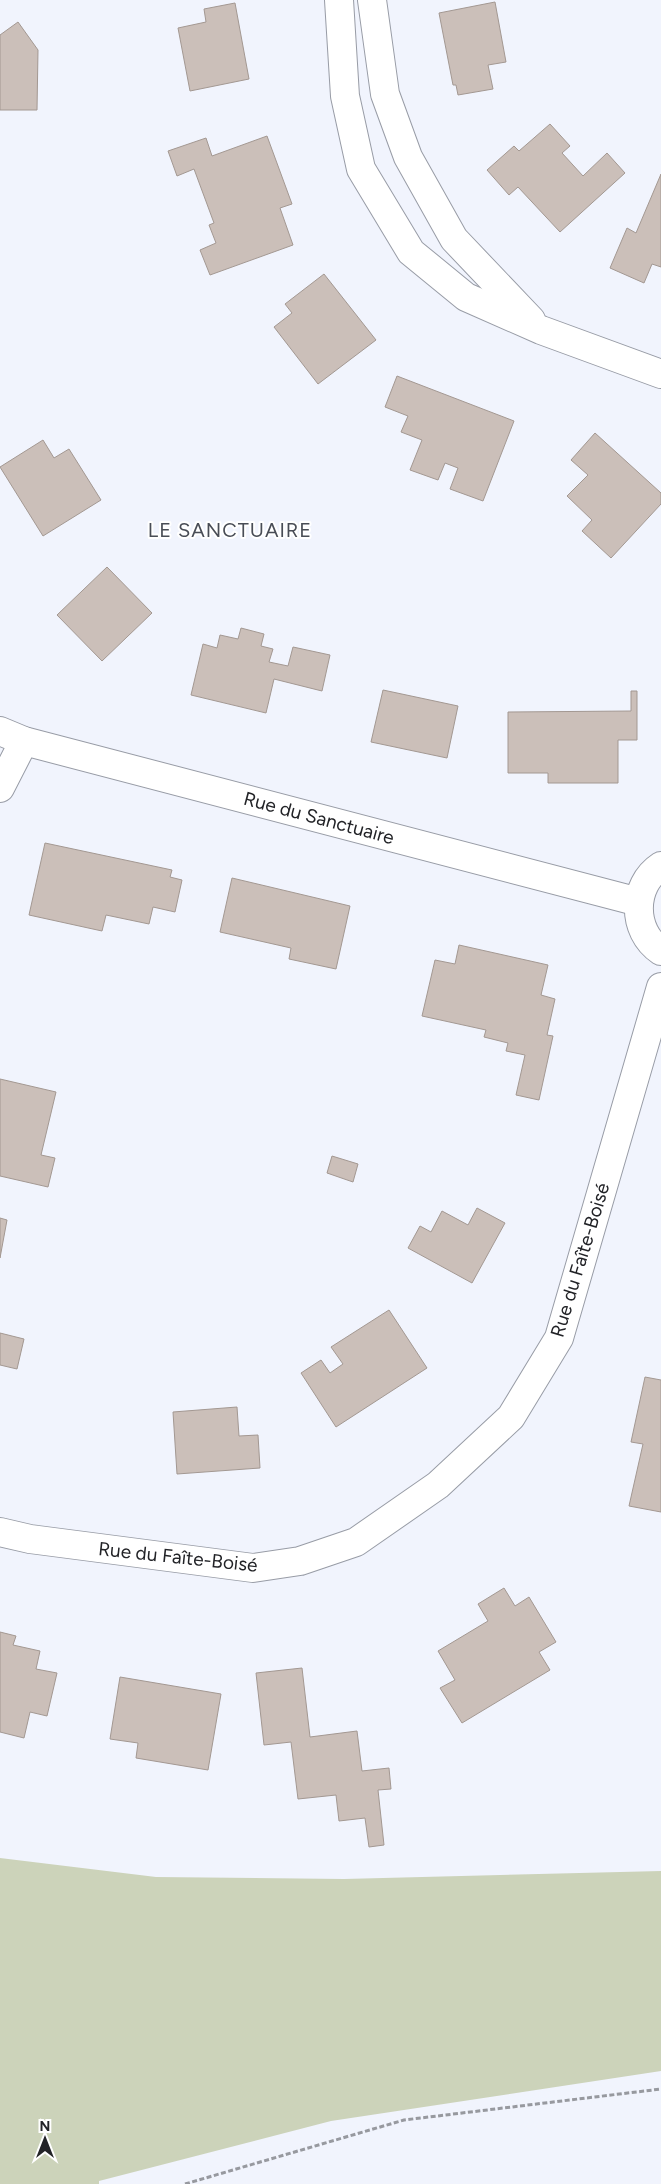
<svg xmlns="http://www.w3.org/2000/svg" width="661" height="2184" font-family="Figtree,sans-serif">
<rect width="100%" height="100%" fill="#f1f4fd"/>
<polygon fill="#ccd3ba" points="0,1858 156,1877 344,1879 661,1871 661,2071 331,2121 99,2181 99,2184 0,2184"/>
<g fill="#cbbfb9" stroke="#a39892">
<polygon points="495,2 506,62 488,65 493,89 458,95 456,85 453,85 439,13"/>
<polygon points="235,3 249,79 190,91 178,28 206,22 204,9"/>
<polygon points="18,22 38,50 37,110 0,110 0,35"/>
<polygon points="550,124 570,146 562,153 583,176 607,153 625,173 560,232 518,187 509,195 487,170 514,146 519,151"/>
<polygon points="267,136 292,204 280,208 293,245 210,275 200,250 216,243 209,225 214,223 194,169 177,176 168,151 206,138 212,156"/>
<polygon points="661,174 661,267 652,264 644,283 610,268 627,228 636,233"/>
<polygon points="324,274 376,340 318,384 274,327 292,313 285,304"/>
<polygon points="397,376 514,421 483,501 450,489 458,468 445,463 438,480 410,470 422,440 401,432 408,416 385,407"/>
<polygon points="595,433 661,493 661,504 611,558 582,531 592,520 567,496 588,475 571,460"/>
<polygon points="43,440 54,458 69,449 101,500 43,536 0,467"/>
<polygon points="107,567 152,613 102,661 57,615"/>
<polygon points="241,628 264,634 261,646 273,649 269,662 288,666 293,647 330,655 322,691 274,679 266,713 191,695 203,644 217,648 220,635 238,639"/>
<polygon points="383,690 458,706 447,758 371,742"/>
<polygon points="631,691 637,691 637,740 618,740 618,783 548,783 548,773 508,773 508,712 631,711"/>
<polygon points="45,843 172,870 170,877 182,880 175,912 153,907 149,924 106,915 102,931 29,915"/>
<polygon points="232,878 350,906 336,969 289,959 291,948 220,932"/>
<polygon points="459,945 548,965 541,995 555,999 547,1035 553,1036 539,1100 516,1095 525,1055 506,1051 508,1043 484,1037 486,1030 422,1016 435,960 455,964"/>
<polygon points="0,1079 56,1092 41,1155 55,1158 48,1187 0,1176"/>
<polygon points="332,1156 358,1164 353,1182 327,1173"/>
<polygon points="477,1208 505,1223 472,1283 408,1248 420,1226 431,1232 442,1211 468,1225"/>
<polygon points="0,1218 7,1220 0,1258"/>
<polygon points="389,1310 427,1368 336,1427 301,1373 321,1360 330,1373 343,1364 331,1347"/>
<polygon points="0,1333 24,1339 17,1369 0,1365"/>
<polygon points="645,1377 661,1380 661,1512 629,1506 643,1444 631,1442"/>
<polygon points="237,1407 239,1436 258,1435 260,1468 177,1474 173,1412"/>
<polygon points="504,1588 515,1606 529,1597 556,1642 539,1652 550,1670 462,1723 440,1688 455,1680 438,1651 488,1621 478,1604"/>
<polygon points="0,1632 16,1636 13,1645 40,1651 36,1669 57,1673 47,1716 30,1712 24,1738 0,1732"/>
<polygon points="302,1668 310,1737 357,1731 362,1771 389,1768 391,1789 378,1790 384,1845 369,1847 365,1818 339,1821 336,1795 298,1799 291,1742 264,1745 256,1673"/>
<polygon points="120,1677 221,1694 208,1770 136,1758 138,1743 110,1739"/>
</g>
<g fill="none" stroke-linecap="round" stroke-linejoin="round">
<g stroke="#989ca6" stroke-width="30">
<g id="minor">
<polyline points="339,0 345,96 361,169 411,252 466,297 541,330 661,374"/>
<polyline points="372,0 385,94 408,157 454,239 531,320"/>
<polyline points="0,731 24,741 639,902"/>
<polyline points="0,788 24,741"/>
<path d="M661,866C632,885 631,931 661,951"/>
<polyline points="0,1532 30,1539 253,1568 300,1561 356,1542 438,1485 511,1417 559,1338 661,987"/>
</g>
</g>
<polyline stroke="#97999f" stroke-width="3" stroke-dasharray="5 2.5" stroke-linecap="butt" points="185,2184 404,2120 661,2089"/>
<use href="#minor" stroke="#fff" stroke-width="28"/>
</g>
<g text-anchor="middle" dominant-baseline="central" stroke-width="4" stroke-linejoin="round" paint-order="stroke">
<g font-size="19" fill="#222327" stroke="#fff">
<text transform="translate(319 818) rotate(15)">Rue du Sanctuaire</text>
<text transform="translate(580 1260) rotate(-73)">Rue du Faîte-Boisé</text>
<text transform="translate(178 1557) rotate(6)">Rue du Faîte-Boisé</text>
</g>
<g font-size="20" letter-spacing="1" fill="#494d56" stroke="#fff">
<text x="230" y="530">LE SANCTUAIRE</text>
</g>
</g>
<g transform="translate(45 2139)" stroke="#ffffff" stroke-width="4" paint-order="stroke">
<path d="M0-4L9 19L0 12L-9 19Z" fill="#222327"/>
<text y="-8" font-size="14" font-weight="bold" text-anchor="middle" fill="#222327">N</text>
</g>
</svg>
